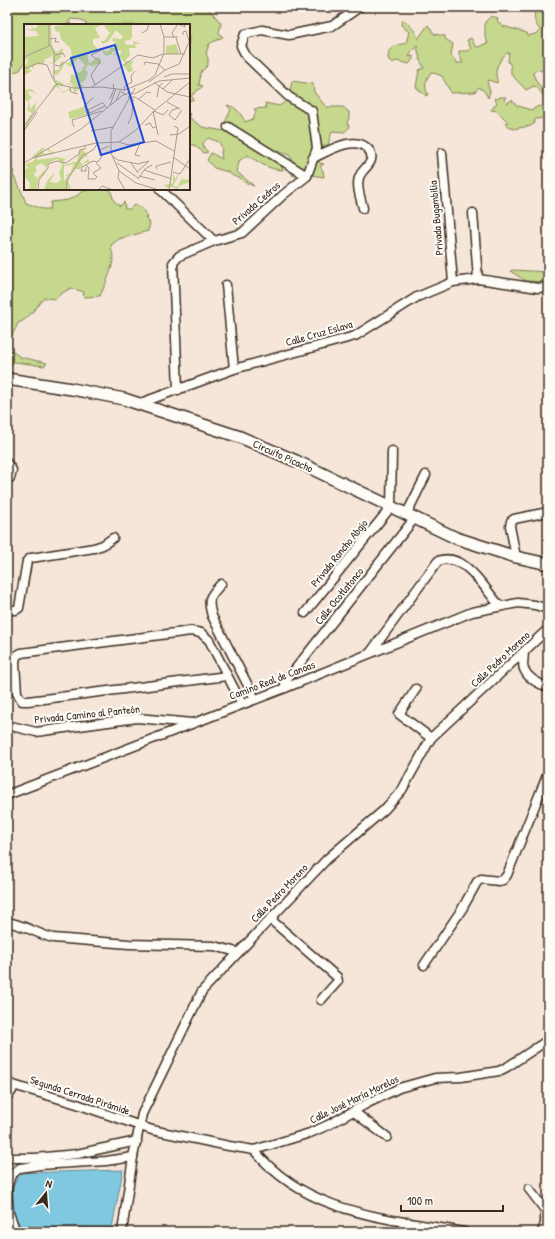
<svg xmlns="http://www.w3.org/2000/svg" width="555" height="1239" font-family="'Patrick Hand',sans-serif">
<rect width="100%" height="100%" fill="#f6e6da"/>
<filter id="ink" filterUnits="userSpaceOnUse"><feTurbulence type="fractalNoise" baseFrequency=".025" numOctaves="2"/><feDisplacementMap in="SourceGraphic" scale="8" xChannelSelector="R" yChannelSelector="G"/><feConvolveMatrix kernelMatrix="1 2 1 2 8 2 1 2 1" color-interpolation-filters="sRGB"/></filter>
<g filter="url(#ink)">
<g fill="#c6d88d" stroke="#808156">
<polygon points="7,7 207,7 221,23 219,33 223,37 209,44 206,54 208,58 208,65 201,72 199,85 203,86 191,96 194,99 189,101 189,25 87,25 82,20 71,19 67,25 71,23 72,25 25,25 25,62 20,70 7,75"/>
<path d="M536,8L545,16L548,17V80L546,68L540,71L538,68L533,73C535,81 540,86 544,92L543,95L537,87L534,86L526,90L511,74V66L508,61L509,52C503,55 495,66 496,74C496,78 498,79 497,83L488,80L487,81L490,92L488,98L485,92L479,87L475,92L450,93V91L442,76L431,72C425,81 424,86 428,95L426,96L416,87L419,70L424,68L420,60L417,46L411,52L409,57L413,56V59L409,64L397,61L391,63L388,58L389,51L394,46L406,43L409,32L401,25L403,20C409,24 417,32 418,39L428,25L434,34L445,36V39L453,44L451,55L457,63H463L459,55V51H467L471,49L467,40L471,38L475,46L480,47L482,45L488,43L485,37V22L491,16L498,18L497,21L503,26L527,33L528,36L538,33L540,30C534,22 533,17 536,8Z"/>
<path d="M292,81L313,84L314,92L326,107H343L349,112V118L347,123L350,127L344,132L332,131L328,145L318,148L316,159L320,163L324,164L320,166L323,171L324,177L310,175L301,178L292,175L293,161L289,155L278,151L273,155L280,162L283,170C268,170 259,162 247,155L239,161L237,172L254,186L244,182L240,178L233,176L228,172L214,168L207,160L211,153L222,159L221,152L222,148L219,142L208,138L203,143L204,148L208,152L204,153L194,145L189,144V113L190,118L202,127L224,131L227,128L225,122L231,110L227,105C237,107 241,114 245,122L253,119L256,112L254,109L266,108L265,103L279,106L288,100Z"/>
<polygon points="500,97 506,97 504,100 507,103 512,100 516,105 531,110 539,106 545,109 548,103 548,119 545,118 535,119 534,124 530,126 513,129 506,125 505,123 508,122 497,111 491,110 497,103 494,98 497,99"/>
<path d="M7,170L9,173L14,170L13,175C19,184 22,193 26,203L43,209H50L51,202L68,200L78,195L81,192L92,189H110L114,201L120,206L124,202L125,209H130L134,205C139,206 145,211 147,216L145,217L150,223L148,231L119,239L111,245C111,251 114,256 113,260C112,271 104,287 100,296L85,297L83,295L84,292L71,288L62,293L55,299L44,298C35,307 30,319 18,323C15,331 11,336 8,343L12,351L20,357L47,363L44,366L15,362L7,365Z"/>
<polygon points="513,270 548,272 548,282 526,281 510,271"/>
</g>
<polygon fill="#7fc8e0" stroke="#648992" points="123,1170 112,1228 21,1227 12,1212 12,1191 19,1173"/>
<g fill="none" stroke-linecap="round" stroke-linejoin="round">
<g stroke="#3b2a1e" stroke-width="11">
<g id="minor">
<polyline points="228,127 307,176"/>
<polyline points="442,153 453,282"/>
<path d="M313,158C327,152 355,134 368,149C371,152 372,156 371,160C369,167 361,170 359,178C356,186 361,200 363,208"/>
<polyline points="160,189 214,241"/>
<polyline points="473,213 478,279"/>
<polyline points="226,285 234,369"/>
<polyline points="178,390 173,263 179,256 214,241 242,233 283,195 307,176 317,148 312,111 289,97 246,56 241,46 245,34 262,30 289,35 332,26 360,7"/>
<polyline points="138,404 234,369 355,336 417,297 453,282 478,279 538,288 548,287"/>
<polyline points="7,463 12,470 10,478 7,480"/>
<polyline points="406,515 426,475"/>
<polyline points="516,557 510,526 511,521 514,519 548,512"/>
<path d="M221,584C209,597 207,599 212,616L255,699"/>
<polyline points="7,610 16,610 19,608 27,561 31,558 94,548 103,545 113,538"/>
<polyline points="305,613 391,507 392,451"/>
<path d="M524,652C524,657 522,665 524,669C528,679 539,684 548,687"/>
<path d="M370,653L438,561C465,551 485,590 500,606"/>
<polyline points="227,676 28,701 22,701 17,693 15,663 16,656 21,653 191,631 201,633 209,640 242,704"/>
<polyline points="285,688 285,682 414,519"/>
<polyline points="416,689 399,714 431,738"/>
<polyline points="7,725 36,732 137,718 192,723"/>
<polyline points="7,795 285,688 472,612 518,603 535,605 548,609"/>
<polyline points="270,919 337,977 338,981 321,1000"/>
<path d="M7,922C25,925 37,934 53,938L129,944L214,946L237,952"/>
<polyline points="424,965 462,909 477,882 481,879 499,881 503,880 507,875 548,773"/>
<polyline points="7,1082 13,1085 77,1104 152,1130 229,1146 254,1150 310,1133 328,1125 368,1103 399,1088 435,1078 461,1077 499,1071 507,1067 548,1040"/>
<path d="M7,1096C11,1093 14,1090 13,1085"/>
<polyline points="354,1112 387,1137"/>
<path d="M254,1150C307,1215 388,1218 464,1232"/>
<polyline points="7,1158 35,1158 77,1154 137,1141"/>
<polyline points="529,1189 545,1210 545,1224 542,1232"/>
<polyline points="16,1232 9,1213 7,1188 11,1175 20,1168 40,1165 106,1161 133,1157"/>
<polyline points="122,1232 133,1157 142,1114 202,991 327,859 384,810 402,790 431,738 548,629"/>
<polyline points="399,1232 408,1222"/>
</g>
</g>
<g stroke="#3b2a1e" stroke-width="14">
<polyline id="secondary" points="7,379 72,389 124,399 240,437 296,461 456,538 516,557 548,564"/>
</g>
<use href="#minor" stroke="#fdfcf7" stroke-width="8"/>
<use href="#secondary" stroke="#fdfcf7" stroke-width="11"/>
</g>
</g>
<g text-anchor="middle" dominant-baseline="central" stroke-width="4" stroke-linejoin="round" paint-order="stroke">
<g font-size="11" fill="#3b2a1e" stroke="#fdfcf7">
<text transform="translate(256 203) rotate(-41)">Privada Cedros</text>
<text transform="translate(436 218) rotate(-95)">Privada Bugambilia</text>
<text transform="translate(319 333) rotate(-16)">Calle Cruz Eslava</text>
<text transform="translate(283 456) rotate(24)">Circuito Picacho</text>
<text transform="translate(339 553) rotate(-51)">Privada Rancho Abajo</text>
<text transform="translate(339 596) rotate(-51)">Calle Ocotlatonco</text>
<text transform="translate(500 659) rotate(-43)">Calle Pedro Moreno</text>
<text transform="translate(272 680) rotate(-21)">Camino Real de Canoas</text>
<text transform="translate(87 714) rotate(-6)">Privada Camino al Panteón</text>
<text transform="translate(279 893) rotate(-46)">Calle Pedro Moreno</text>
<text transform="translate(80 1095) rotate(18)">Segunda Cerrada Pirámide</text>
<text transform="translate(354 1099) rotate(-26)">Calle José María Morelos</text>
</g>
</g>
<g transform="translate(24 24)">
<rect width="166" height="166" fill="#f6e6da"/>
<path d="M15,0H27L28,22L32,29L39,24L38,31L35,30L38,32L32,38L27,40L25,38L29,39V31L28,30L27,33L21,35L20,40L11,41L9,45L8,42L5,45L8,47L0,51V44L4,37V35L0,37V13L15,12L12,7L1,6L9,5L6,1L11,5ZM53,0H80L71,4L76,14L69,15V20L75,26L63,28L65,39L74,33L77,35V40L70,41L72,43L64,41L61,46L64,48L62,55L56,60L60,62L50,69L48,59L46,61L40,59L46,60L47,50L51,51V47L56,49L61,41L54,34L47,43L41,39L34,51L30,50V55L40,60L38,63L34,60L36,66L40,68L46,64V69L45,66L39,69L32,62L25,69L31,59L29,55L30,46H35L37,37L44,39L48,36L47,25L37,15L35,7L32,8L30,2ZM84,1L108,0V13L106,16L100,17L103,21L97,25L103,21H110L109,17L117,20H111L112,24H105L106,31L101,37H110L107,41L109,46L105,49L100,42L101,39L93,31H88L93,29L96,32L97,26L91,27L92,29L88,27V30L83,32L79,30V26L84,28L86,24H90L93,20L89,19L92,17H88L89,14L97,15L99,13L92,6L84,18L78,20L77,17H80L86,9L80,2ZM152,20L155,30H142V22ZM1,63L2,66L7,65L13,70L6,67L4,69L8,74L5,75L6,85L12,78L11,87L0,108V101L8,89L3,86L5,78L0,75ZM59,83L62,91L46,95L44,88ZM18,124L22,125L18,127L20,130L26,129L23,125L25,124L27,129L30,126L29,130L14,133L13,136L34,133L41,135L48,128L39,138L41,141L53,137L56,124L64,131L56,137L58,140L64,135L66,138L60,139L56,145H51L44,155L47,166H20L23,157L31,148L26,158L33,159L37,155L35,149L38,141L34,135L24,139L20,151L14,155L13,165L5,166L6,159L0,152V146L4,144L1,140L8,138L11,135L9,132ZM17,139L23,144L13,154L10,151L13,146L11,143ZM50,140L46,149L42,151L43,153L40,157V142ZM157,147L149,162L153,163L159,153V156L166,155V158L155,162L153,166L149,163L138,165L144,164L140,161L149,159V148L151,155Z" fill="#c6d88d" fill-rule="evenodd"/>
<path fill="none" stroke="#ab9b8f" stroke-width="1" d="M118,9L123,6L125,0M159,11V8L162,7L165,17M140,13H154M150,14L148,9L154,0L161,3L160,0M152,14L157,30M26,15L32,14L31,18H35M25,20L30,27V57L33,60M31,31L39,29L41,33M0,33L25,22V0M31,41L35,42L47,34M120,41L121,38L134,40L141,46M0,45L14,39L23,41L29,55M141,46L155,40L166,16M140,53L148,50H166M125,58L141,46M130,58L143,68L166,73M71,61L67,51L76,38L67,31L84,23M46,63L47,68L54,70M68,63L114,31L129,34L139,30H161M56,64L60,71L57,74M111,64L87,107V129L95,147L112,159L135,166M139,65L148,56M101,66L100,63L108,58L107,52L111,47M107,68L110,70L135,57L166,54M104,73H111L131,86M133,73L135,62L139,59M86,75L90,65L89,60M114,76L123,68L127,69M92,77L96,67L101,70M143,78L156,85M86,81L92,65M81,82L66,89L64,86L78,79H79L83,84M155,84L148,86L145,91L151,96L158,86M129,87L134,111M130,87L139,91L144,86M63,91L60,82L69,74M104,100L108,91L109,74M121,101L126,99L129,104L132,103M0,102L33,60L50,64L77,63L101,66L125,56L131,51L140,29V13L136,0M50,103L48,96L78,87M0,107L13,88M67,107L89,103M146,111L155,110L166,102M95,118L104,121L132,117L150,127M116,119L111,131L116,132M88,132L94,136L114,140L125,137M149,133L166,145M8,134L72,119L95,118L112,106L130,87L166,58M0,139L57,105L99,71L106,69M93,139L114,154M107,139L114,149M62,141L65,144L64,155H71L73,153L69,149L77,144L72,139M62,143V147H57L58,143L69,137L74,138L78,132L76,126L85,122M133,145L132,142L147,138M120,146L148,155M95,147L94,154L101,166M113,148L125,137M149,148L156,150L166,135M115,152L131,156M114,155L121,145L128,141M75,165L78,162L89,166M14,166L15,156L24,144V140L33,137L42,139L55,130L56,126L61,125V121M42,166L43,157L58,132L69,126L74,119M145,166L154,104L150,102"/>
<path fill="#1d4ed8" fill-opacity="0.15" stroke="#1d4ed8" stroke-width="2" d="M91,21L120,118L77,131L47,34Z"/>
<rect width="166" height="166" fill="none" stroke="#3b2a1e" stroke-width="2"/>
</g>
<rect width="555" height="1239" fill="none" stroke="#fdfcf7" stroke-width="24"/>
<rect x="12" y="12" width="531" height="1215" fill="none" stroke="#3b2a1e" stroke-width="1.5" filter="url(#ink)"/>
<g transform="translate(46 1193) rotate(17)" stroke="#fdfcf7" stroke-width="3" paint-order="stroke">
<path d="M0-3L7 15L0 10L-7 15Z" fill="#3b2a1e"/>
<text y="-6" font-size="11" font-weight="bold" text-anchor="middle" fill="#3b2a1e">N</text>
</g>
<path d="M401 1205v6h102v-6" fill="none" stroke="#3b2a1e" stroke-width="2"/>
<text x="407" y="1205" font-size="12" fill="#3b2a1e" stroke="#fdfcf7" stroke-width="3" paint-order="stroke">100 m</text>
</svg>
